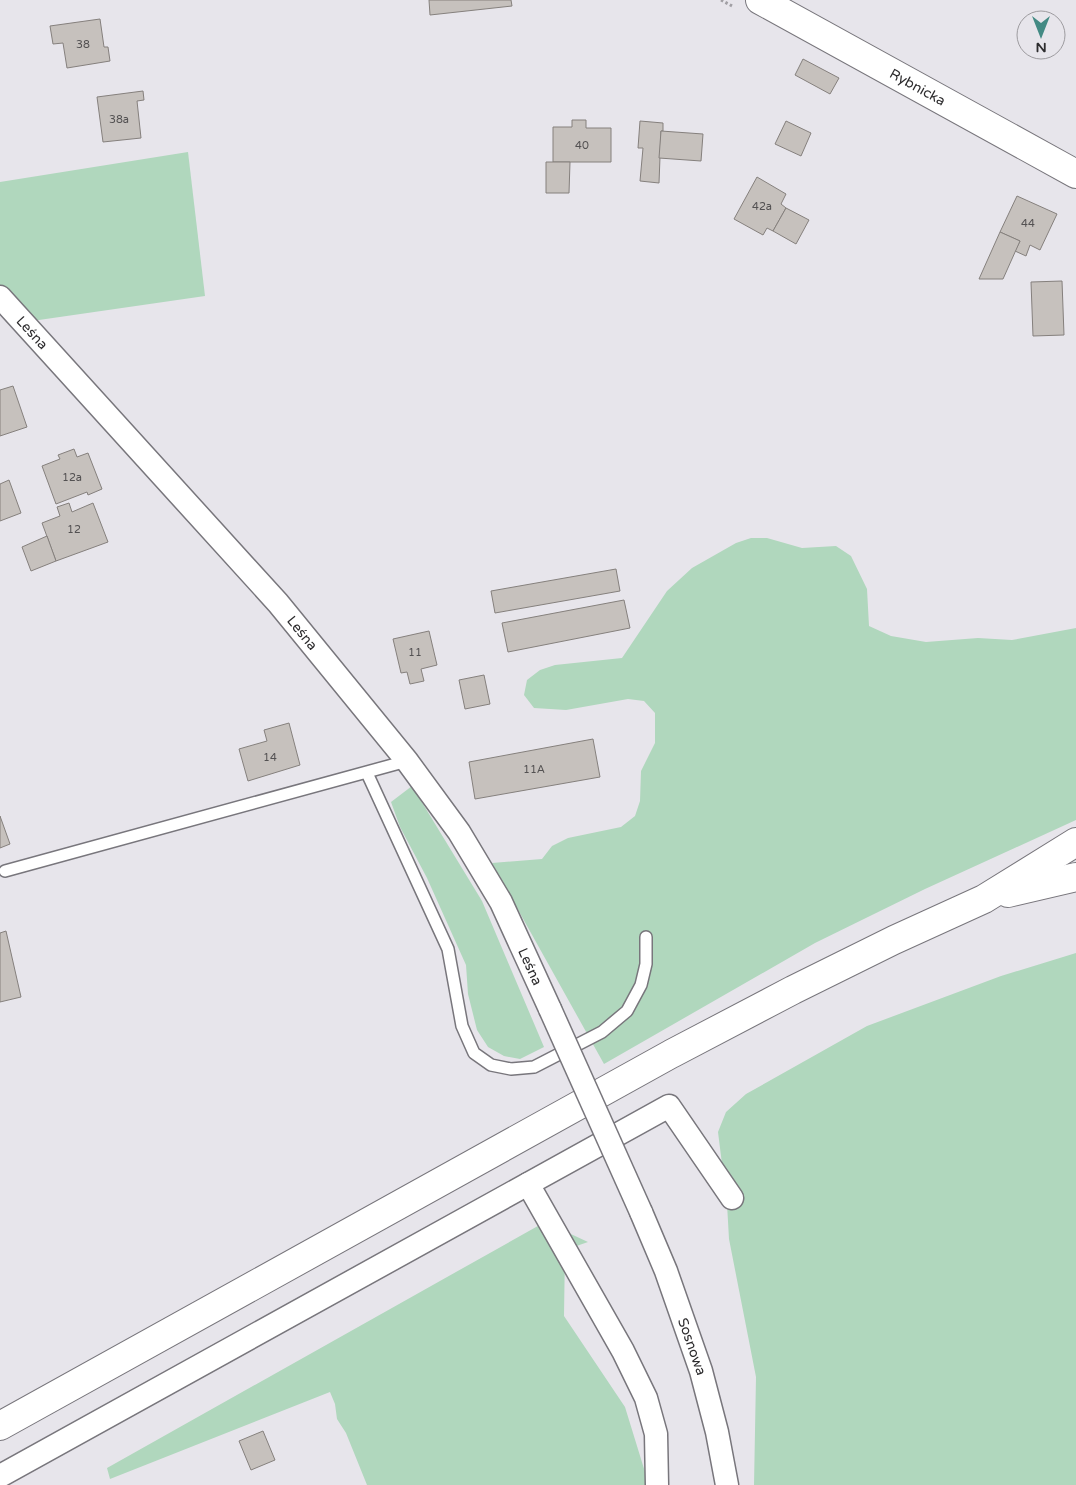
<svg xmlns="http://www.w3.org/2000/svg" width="1076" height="1485" font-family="'Varela Round',sans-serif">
<rect width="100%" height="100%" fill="#e7e5eb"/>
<g fill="#b0d7bd">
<polygon points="188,152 205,296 32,321 0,285 0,182"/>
<polygon points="751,538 767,538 802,548 836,546 851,556 867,589 869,626 891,636 926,642 978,638 1012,640 1076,628 1076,820 925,889 815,943 604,1064 492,863 542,859 552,846 568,838 621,827 635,816 640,801 641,771 655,743 655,713 644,701 628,699 566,710 534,708 524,695 527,680 540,670 555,665 622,658 667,591 692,568 736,543"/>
<polygon points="412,786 482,901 544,1047 520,1059 504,1056 488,1047 477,1030 468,994 466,965 427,878 400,827 391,802"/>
<polygon points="1076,953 1076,1485 754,1485 756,1377 729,1239 727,1204 718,1132 726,1112 746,1094 867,1026 1001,976"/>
<polygon points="545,1222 588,1242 565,1250 564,1316 625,1407 649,1485 367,1485 346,1433 337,1419 335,1404 330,1392 110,1479 107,1468"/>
</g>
<g fill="#c6c1bd" stroke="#85807d">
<polygon points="429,0 511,0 512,6 430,15"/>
<polygon points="100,19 104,47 108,47 110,61 67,68 63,43 53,44 50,26"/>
<polygon points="803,59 839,78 830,94 795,75"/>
<polygon points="143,91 144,100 137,101 141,138 103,142 97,97"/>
<polygon points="572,120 586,120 586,128 611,128 611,162 553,162 553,127 572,127"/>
<polygon points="640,121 663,123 663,131 661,131 659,183 640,181 643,148 638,148"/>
<polygon points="786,121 811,133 801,156 775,144"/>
<polygon points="661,131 703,134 701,161 659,158"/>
<polygon points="546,162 570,162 569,193 546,193"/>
<polygon points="757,177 786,194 781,204 786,208 773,231 767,228 763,235 734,219"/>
<polygon points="1017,196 1057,214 1040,250 1030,245 1026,256 1015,251 1020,241 1000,232"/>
<polygon points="786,208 809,220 796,244 773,231"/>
<polygon points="1000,232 1020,241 1003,279 979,279"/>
<polygon points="1062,281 1064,335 1033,336 1031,282"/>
<polygon points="13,386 27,427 0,436 0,390"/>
<polygon points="74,449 77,457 88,453 102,489 88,495 87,492 56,504 42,466 60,459 58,455"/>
<polygon points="9,480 21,513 0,521 0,484"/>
<polygon points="69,503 72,512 93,503 108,542 56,561 42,523 60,516 57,507"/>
<polygon points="47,536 56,561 31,571 22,547"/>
<polygon points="616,569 620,591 495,613 491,591"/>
<polygon points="624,600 630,628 508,652 502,623"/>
<polygon points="429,631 437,665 421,669 424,681 410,684 407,672 401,673 393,639"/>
<polygon points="484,675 490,704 465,709 459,680"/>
<polygon points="289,723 300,765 248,781 239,749 267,741 264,730"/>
<polygon points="593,739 600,777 475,799 469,762"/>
<polygon points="0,816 10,844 0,848"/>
<polygon points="6,931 21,997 0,1002 0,933"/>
<polygon points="263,1431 275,1460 251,1470 239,1441"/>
</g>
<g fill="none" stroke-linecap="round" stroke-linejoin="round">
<g stroke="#78767c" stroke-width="14">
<g id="service">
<polyline points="367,773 448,949 462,1026 474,1053 491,1065 511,1069 534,1067 602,1032 627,1011 641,985 646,964 646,937"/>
<polyline points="5,871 407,761"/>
</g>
</g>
<g stroke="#78767c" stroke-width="25">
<g id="minor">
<path id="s1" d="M0,297L278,603L407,761L459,832L501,902L550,1009"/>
<polyline points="528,1184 623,1351 646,1398 656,1434 657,1485"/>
<path id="s2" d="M641,1212L666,1271L701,1371L717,1432L727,1485"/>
<polyline points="0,1476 669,1106 732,1198"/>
</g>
</g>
<g stroke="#78767c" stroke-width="30">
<g id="secondary">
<path id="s3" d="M760,0L1076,174"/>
<polyline points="1008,893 1076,877"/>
<polyline points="0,1426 671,1054 793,990 894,940 984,899 1076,842"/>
</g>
</g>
<polyline stroke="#a19fa4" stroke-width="3" stroke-dasharray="2.5 2.5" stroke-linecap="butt" points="721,0 734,7"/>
<use href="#service" stroke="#fff" stroke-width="11"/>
<use href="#minor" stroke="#fff" stroke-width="22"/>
<use href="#secondary" stroke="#fff" stroke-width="28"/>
<g stroke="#78767c" stroke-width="25" stroke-linecap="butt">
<polyline id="minor-bridge" points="550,1009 641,1212"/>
</g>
<use href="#minor-bridge" stroke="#fff" stroke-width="22"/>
</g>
<g text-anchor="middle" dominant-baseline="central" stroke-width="4.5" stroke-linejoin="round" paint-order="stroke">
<g font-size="11" fill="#535152">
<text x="83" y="44">38</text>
<text x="119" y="119">38a</text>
<text x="582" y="145">40</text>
<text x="762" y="206">42a</text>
<text x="1028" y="223">44</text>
<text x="72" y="477">12a</text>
<text x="74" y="529">12</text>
<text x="415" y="652">11</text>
<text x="270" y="757">14</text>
<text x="534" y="769">11A</text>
</g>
<g font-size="14" fill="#2d2c2e" stroke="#e7e5eb">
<text stroke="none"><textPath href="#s3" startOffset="180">Rybnicka</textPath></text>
<text stroke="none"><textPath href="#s1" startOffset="48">Leśna</textPath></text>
<text stroke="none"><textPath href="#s1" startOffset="452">Leśna</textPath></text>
<text stroke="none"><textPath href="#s1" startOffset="858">Leśna</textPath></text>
<text stroke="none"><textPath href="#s2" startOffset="144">Sosnowa</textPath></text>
</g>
</g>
<g transform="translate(1041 35) rotate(180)"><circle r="24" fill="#e7e5eb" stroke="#9d9b9f"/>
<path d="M0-4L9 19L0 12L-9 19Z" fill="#438a84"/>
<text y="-8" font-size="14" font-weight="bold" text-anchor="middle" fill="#2d2c2e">N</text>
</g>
</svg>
